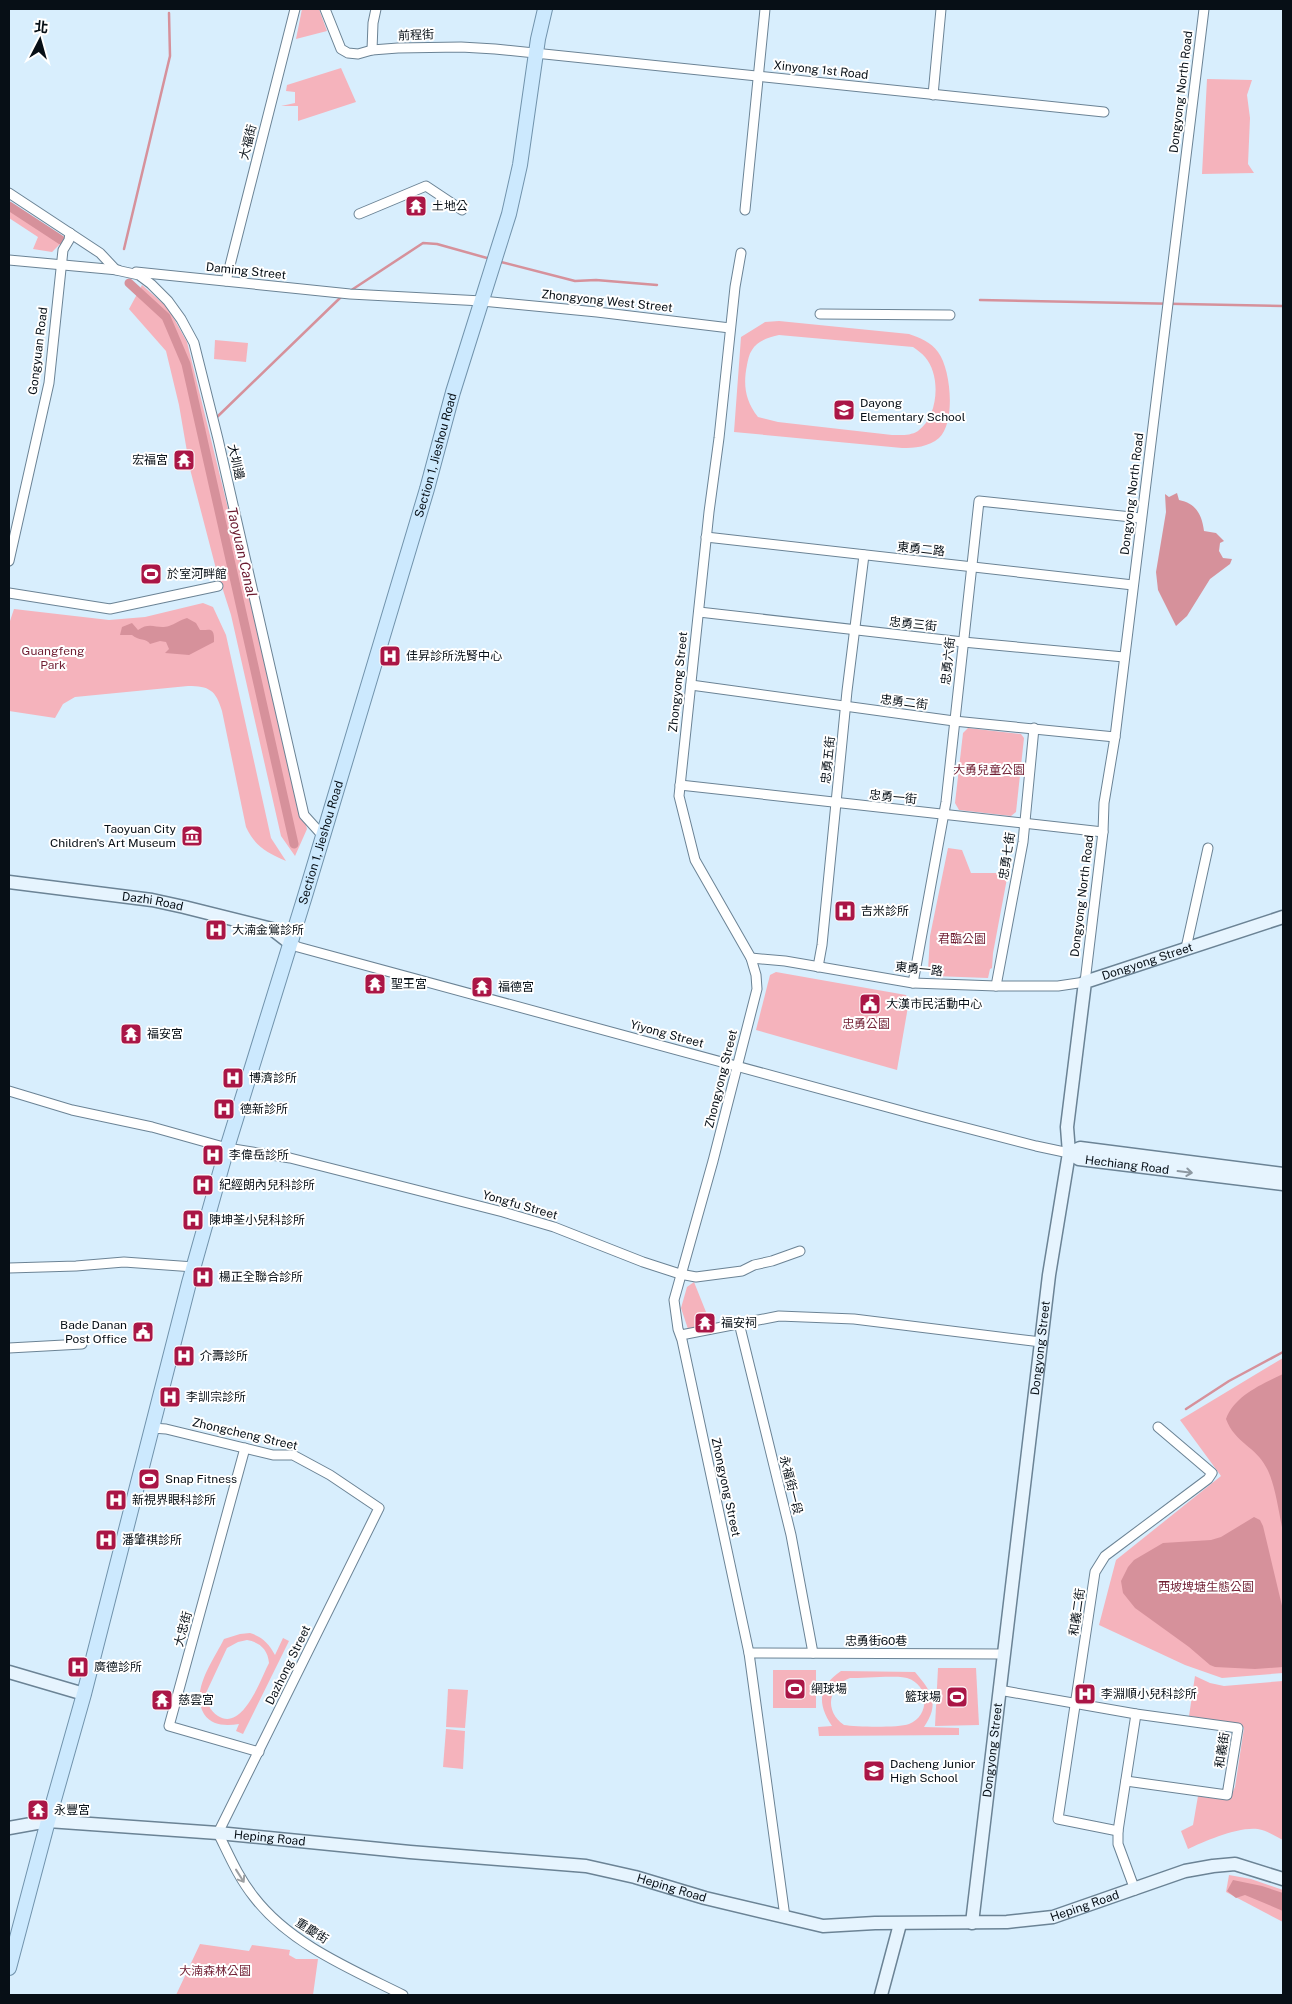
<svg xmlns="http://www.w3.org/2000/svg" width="1292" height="2004" font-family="'Public Sans','Noto Sans TC',sans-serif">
<rect width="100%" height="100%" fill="#d8eefd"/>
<g fill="#f5b3bc" fill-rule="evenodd">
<polygon points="302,9 319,9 327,31 296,39"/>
<polygon points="341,68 356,102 298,121 298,106 281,106 295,103 295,92 286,91 287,85"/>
<polygon points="1207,79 1252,80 1247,95 1250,118 1248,164 1254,173 1202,174"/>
<polygon points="9,210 61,243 52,252 33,249 38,237 9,218"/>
<polygon points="142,285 168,308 187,342 307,829 295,856 281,836 231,615 215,565 190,469 179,405 166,351 129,309"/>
<path d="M779,321L909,334C920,338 931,342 938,352C951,369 956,422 939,438C929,447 914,448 902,448L734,432L741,337L765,322ZM779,335L913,347C917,350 922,353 925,357C941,375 939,416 918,431C910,436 901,435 892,435L778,422L758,417C745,400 743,385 747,365C748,360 749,354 752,350C757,341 769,337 779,335Z"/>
<polygon points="215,340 248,343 246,362 214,359"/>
<path d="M203,603L213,607L226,635L271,838L286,861C267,852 256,848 246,827L222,711C216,690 209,686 188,686L75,697L63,704L55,718L9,711V624L14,609L109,620L145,617Z"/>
<polygon points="968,728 1021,734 1024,738 1016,812 1011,816 959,810 955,803 963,733"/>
<polygon points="948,848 962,850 971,873 1008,873 993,953 992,968 990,969 988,978 934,976 928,971 930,936"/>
<polygon points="776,972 906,995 909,1001 897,1070 756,1030 770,975"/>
<polygon points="694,1282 712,1327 689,1332 681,1308 687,1287"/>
<polygon points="1283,1358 1283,1673 1222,1678 1185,1665 1099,1625 1116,1560 1221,1476 1180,1420"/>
<path d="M250,1633C263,1637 269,1644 275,1655L283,1638L289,1641L243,1734L236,1731L239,1724C226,1726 212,1726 204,1714C190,1691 213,1661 224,1639L240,1634ZM247,1640C259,1642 268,1649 269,1663C261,1678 243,1732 218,1716C210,1711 206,1702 206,1693L227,1648L238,1642Z"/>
<polygon points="938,1668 976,1668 979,1725 935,1726"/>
<rect x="773" y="1670" width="43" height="38"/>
<path d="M841,1671L915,1672C932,1692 940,1704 924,1727L959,1728V1735L819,1736L818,1727L832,1726C817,1703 818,1687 841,1671ZM850,1678C862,1678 898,1675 907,1678C930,1685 930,1716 909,1724C898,1728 856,1727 844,1725C824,1711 828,1686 850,1678Z"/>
<path d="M1195,1676L1210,1683L1224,1686L1283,1681V1840C1277,1837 1269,1832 1262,1830C1244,1824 1205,1841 1188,1849L1181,1831L1193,1825L1198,1796L1219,1799L1230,1798L1235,1787L1244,1728L1241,1725L1236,1723L1189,1716Z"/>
<polygon points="448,1689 468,1690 465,1728 446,1727"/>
<polygon points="446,1729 465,1731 463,1769 443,1767"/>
<polygon points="1229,1875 1251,1879 1283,1890 1283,1922 1226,1892"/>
<polygon points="200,1944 249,1951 252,1945 290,1950 289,1955 296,1959 318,1959 313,1995 176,1995"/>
</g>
<g fill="#d6919b">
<path d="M1177,493L1179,500C1196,503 1202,515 1204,531L1216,533L1224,541L1220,543L1219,551L1223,558L1232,559L1230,564L1210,579L1187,616L1176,626L1158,590L1156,572L1166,512L1165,494L1169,497Z"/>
<path d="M187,618L196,623L200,630C208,631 215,625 214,642L189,655L165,653L169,649L166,642L160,641L150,644C147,638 138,641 132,635H120L122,627L132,623L138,630C151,621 157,630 169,626C175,624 180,620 187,618Z"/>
<path d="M1283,1374V1532C1279,1514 1275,1482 1266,1467C1256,1447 1235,1443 1226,1419C1234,1396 1262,1384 1283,1374Z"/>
<polygon points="1254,1517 1260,1520 1263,1526 1283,1610 1283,1667 1255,1669 1215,1667 1210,1665 1189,1647 1135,1608 1123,1593 1121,1581 1128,1567 1134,1560 1163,1543 1211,1540 1221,1537"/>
<polygon points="1233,1880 1262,1886 1283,1893 1283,1911 1245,1895 1236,1898 1227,1891"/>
</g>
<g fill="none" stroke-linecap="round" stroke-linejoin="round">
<g stroke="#d6919b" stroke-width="2.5">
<polyline points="124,249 170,56 169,13"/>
<polyline points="501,262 575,281 596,280 657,285"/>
<polyline points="350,291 423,243 437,244 487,258"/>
<polyline points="980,300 1283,306"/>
<polyline points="216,418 341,297"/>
<polyline points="201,432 204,429"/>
<polyline points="1186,1409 1229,1381 1283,1352"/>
</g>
<g stroke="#d6919b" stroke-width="9">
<polyline points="9,206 61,240"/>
<polyline points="129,283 166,317 186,364 294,844"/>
</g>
<g stroke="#6b8395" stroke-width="11">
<g id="street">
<polyline points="325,9 341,49 348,53 358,54 372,50 398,48 461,47 495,49 1104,112"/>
<polyline points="372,50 373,23 376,9"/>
<polyline points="933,95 941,9"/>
<polyline points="9,193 100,253 116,270 139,275 151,284 168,301 181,319 194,343 218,439 304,815 323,836"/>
<polyline points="745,210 765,9"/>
<polyline points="359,214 426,186 462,210"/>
<polyline points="741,253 735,287 719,438 709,512 679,796 695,860 751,958 756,975 757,989 713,1161 674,1300 678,1329 682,1340 749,1653 785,1917"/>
<polyline points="9,260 118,270"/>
<polyline points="136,272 350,294 482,301 597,312 730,328"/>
<polyline points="226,281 295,9"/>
<polyline points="820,314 950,315"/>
<polyline points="706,537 1133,585"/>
<polyline points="9,561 49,383 63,250 69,240 70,233"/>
<polyline points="9,593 110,609 218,586"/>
<polyline points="699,612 963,642 1124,657"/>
<polyline points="691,685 954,721 1115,737"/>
<polyline points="680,785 1103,832"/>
<polyline points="290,943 298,947 924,1117 1036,1146 1069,1153"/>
<polyline points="1186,948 1208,848"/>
<polyline points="751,958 785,961 913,983 996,986 1058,986 1085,982 1103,832 1104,803 1115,737 1204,9"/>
<polyline points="818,967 822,945 847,691 864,555"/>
<polyline points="913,983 946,802 979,501 1141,518"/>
<polyline points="996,986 1023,842 1034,728"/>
<polyline points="9,1091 72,1110 152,1127 227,1148 290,1158 503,1212 554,1227 643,1262 680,1274 696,1277 742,1271 754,1265 772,1261 800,1251"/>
<polyline points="9,1268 76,1266 124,1262 194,1267"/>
<polyline points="739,1323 791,1535 813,1653"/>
<polyline points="681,1335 779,1316 854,1319 1041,1342"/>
<polyline points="9,1348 82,1344"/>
<path d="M152,1428L166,1429L273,1455H293L330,1475L379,1508L218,1833C229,1855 238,1877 254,1897C290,1944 351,1969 403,1995"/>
<polyline points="245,1448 169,1726 259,1752"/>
<polyline points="749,1653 1004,1654"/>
<polyline points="999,1690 1136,1714 1238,1728 1227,1795 1126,1781"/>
<polyline points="1118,1831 1058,1819 1095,1572 1105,1556 1208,1479 1212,1473 1158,1427"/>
<polyline points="1135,1890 1118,1844 1118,1831 1136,1714"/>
</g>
</g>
<g stroke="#6b8395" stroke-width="15">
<g id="secondary">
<path id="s1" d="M9,882L152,900L184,907L272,929L290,943"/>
<path id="s2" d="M1069,1153L1079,1159L1283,1184"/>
<polyline points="1069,1153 1080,1148 1283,1174"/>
<polyline points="9,1672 84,1694"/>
<path id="s3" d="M9,1828L48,1821L218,1833L410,1852L586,1866L635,1877L705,1898L823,1926L875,1923L1007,1922L1053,1917L1185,1871L1213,1866L1235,1864L1283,1879"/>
<path id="s4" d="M972,1923L1049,1275L1069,1153L1067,1127L1085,982L1283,917"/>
<polyline points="881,1995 900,1924"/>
</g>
</g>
<g stroke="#7193ac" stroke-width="16">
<g id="primary">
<path id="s5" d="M9,1968L48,1821L84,1694L189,1283L227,1148L305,896L427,489L453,392L509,214L520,165L538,39L545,9"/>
</g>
</g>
<use href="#street" stroke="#fff" stroke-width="9"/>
<use href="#secondary" stroke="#e6f4fe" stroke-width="12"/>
<use href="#primary" stroke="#cce9fe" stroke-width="14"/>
</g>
<defs><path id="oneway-shaft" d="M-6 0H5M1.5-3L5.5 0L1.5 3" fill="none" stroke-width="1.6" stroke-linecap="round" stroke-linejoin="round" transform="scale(1.25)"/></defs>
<use stroke="#8d98a1" href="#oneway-shaft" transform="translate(1185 1172) rotate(7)"/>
<use stroke="#9c9fa2" href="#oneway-shaft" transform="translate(240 1876) rotate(58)"/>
<defs>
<g id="temple-square" transform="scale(1.125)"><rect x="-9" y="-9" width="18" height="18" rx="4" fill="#aa1646" stroke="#fff"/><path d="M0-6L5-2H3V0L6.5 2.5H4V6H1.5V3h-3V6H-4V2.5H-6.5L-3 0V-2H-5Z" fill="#fff"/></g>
<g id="school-square" transform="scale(1.125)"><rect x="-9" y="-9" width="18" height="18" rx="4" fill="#aa1646" stroke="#fff"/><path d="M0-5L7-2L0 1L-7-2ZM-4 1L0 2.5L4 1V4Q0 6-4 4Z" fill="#fff"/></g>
<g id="stadium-square" transform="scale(1.125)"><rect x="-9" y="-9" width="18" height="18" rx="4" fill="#aa1646" stroke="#fff"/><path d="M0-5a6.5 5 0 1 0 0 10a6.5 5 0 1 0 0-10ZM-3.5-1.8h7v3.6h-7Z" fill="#fff"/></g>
<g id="hospital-square" transform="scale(1.125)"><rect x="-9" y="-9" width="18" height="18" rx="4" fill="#aa1646" stroke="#fff"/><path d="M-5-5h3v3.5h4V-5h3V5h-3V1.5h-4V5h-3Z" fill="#fff"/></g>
<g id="museum-square" transform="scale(1.125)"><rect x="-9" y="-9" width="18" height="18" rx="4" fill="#aa1646" stroke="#fff"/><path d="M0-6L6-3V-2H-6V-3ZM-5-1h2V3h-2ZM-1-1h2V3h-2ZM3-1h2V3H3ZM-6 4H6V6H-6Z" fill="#fff"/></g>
<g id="civic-square" transform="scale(1.125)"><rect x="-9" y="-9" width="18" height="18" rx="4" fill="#aa1646" stroke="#fff"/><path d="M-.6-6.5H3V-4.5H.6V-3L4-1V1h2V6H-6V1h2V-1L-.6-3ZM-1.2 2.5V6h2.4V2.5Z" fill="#fff"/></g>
</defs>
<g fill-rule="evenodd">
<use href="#temple-square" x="416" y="206"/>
<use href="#school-square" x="844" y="410"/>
<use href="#temple-square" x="184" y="460"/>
<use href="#stadium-square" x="151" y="574"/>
<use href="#hospital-square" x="390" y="656"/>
<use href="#museum-square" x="192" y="836"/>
<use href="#hospital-square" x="845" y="911"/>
<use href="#hospital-square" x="216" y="930"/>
<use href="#temple-square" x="375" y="984"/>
<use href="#temple-square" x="482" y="987"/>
<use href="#civic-square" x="870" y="1004"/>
<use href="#temple-square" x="131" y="1034"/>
<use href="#hospital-square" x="233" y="1078"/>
<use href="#hospital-square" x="224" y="1109"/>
<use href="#hospital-square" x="213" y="1155"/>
<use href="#hospital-square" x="203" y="1185"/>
<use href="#hospital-square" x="193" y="1220"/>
<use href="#hospital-square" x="203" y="1277"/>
<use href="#temple-square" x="705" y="1323"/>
<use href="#civic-square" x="143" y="1332"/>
<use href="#hospital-square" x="184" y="1356"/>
<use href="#hospital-square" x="170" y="1397"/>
<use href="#stadium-square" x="149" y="1479"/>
<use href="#hospital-square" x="116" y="1500"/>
<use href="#hospital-square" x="106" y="1540"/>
<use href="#hospital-square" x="78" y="1667"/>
<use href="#stadium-square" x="795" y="1689"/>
<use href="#hospital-square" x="1085" y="1694"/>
<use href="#stadium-square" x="957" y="1697"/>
<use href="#temple-square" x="162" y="1700"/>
<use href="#school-square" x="874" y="1771"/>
<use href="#temple-square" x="38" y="1810"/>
</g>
<g text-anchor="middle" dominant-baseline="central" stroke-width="4" stroke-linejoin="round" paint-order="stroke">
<g font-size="12" fill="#070f16" stroke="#fff">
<text transform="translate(416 35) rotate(-2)">前程街</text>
<text transform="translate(821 70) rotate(6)">Xinyong 1st Road</text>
<text transform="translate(1181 92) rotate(-83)">Dongyong North Road</text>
<text transform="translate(248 142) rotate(-76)">大福街</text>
<text transform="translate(246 271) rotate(6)">Daming Street</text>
<text transform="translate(607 301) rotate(6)">Zhongyong West Street</text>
<text transform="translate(38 351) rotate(-83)">Gongyuan Road</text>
<text stroke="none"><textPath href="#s5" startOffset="1572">Section 1, Jieshou Road</textPath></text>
<text transform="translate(236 462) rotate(77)">大圳邊</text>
<text transform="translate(1132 494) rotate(-83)">Dongyong North Road</text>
<text transform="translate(921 549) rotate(6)">東勇二路</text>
<text transform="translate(913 624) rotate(6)">忠勇三街</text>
<text transform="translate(948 661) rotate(-84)">忠勇六街</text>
<text transform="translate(678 682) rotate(-84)">Zhongyong Street</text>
<text transform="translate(904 702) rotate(7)">忠勇二街</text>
<text transform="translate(828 760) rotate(-84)">忠勇五街</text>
<text transform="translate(893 797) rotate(6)">忠勇一街</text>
<text stroke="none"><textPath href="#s5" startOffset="1168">Section 1, Jieshou Road</textPath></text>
<text transform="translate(1007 856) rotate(-81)">忠勇七街</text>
<text transform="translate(1082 896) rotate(-83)">Dongyong North Road</text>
<text stroke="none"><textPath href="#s1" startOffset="145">Dazhi Road</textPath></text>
<text stroke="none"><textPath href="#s4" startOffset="1014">Dongyong Street</textPath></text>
<text transform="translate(919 969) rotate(6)">東勇一路</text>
<text transform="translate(667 1034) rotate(15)">Yiyong Street</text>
<text transform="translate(721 1079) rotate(-76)">Zhongyong Street</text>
<text stroke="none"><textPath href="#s2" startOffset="60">Hechiang Road</textPath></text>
<text transform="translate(520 1205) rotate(16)">Yongfu Street</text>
<text stroke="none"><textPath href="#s4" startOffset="579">Dongyong Street</textPath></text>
<text transform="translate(245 1434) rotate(13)">Zhongcheng Street</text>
<text transform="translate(791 1485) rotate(76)">永福街一段</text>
<text transform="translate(726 1487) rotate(78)">Zhongyong Street</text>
<text transform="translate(1077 1612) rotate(-82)">和義二街</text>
<text transform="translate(183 1629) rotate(-75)">大忠街</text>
<text x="876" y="1641">忠勇街60巷</text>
<text transform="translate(288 1665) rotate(-64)">Dazhong Street</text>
<text stroke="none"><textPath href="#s4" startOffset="174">Dongyong Street</textPath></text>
<text transform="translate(1222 1750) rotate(-81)">和義街</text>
<text stroke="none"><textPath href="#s3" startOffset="262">Heping Road</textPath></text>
<text stroke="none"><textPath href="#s3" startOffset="668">Heping Road</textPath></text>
<text stroke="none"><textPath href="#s3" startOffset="1088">Heping Road</textPath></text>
<text transform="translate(312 1931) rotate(32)">重慶街</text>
</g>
<g font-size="12" fill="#070f16" stroke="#fff" text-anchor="start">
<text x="432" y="206">土地公</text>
<text x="860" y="403">Dayong<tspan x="860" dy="14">Elementary School</tspan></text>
<text x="168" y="460" text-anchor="end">宏福宮</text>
<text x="167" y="574">於室河畔館</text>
<text x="406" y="656">佳昇診所洗腎中心</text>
<text x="176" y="829" text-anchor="end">Taoyuan City<tspan x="176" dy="14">Children's Art Museum</tspan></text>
<text x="861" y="911">吉米診所</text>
<text x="232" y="930">大湳金鶯診所</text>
<text x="391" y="984">聖王宮</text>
<text x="498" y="987">福德宮</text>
<text x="886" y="1004">大漢市民活動中心</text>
<text x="147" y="1034">福安宮</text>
<text x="249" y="1078">博濟診所</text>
<text x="240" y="1109">德新診所</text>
<text x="229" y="1155">李偉岳診所</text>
<text x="219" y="1185">紀經朗內兒科診所</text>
<text x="209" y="1220">陳坤荃小兒科診所</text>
<text x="219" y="1277">楊正全聯合診所</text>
<text x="721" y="1323">福安祠</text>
<text x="127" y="1325" text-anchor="end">Bade Danan<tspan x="127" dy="14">Post Office</tspan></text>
<text x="200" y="1356">介壽診所</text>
<text x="186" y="1397">李訓宗診所</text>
<text x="165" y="1479">Snap Fitness</text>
<text x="132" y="1500">新視界眼科診所</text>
<text x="122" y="1540">潘肇祺診所</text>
<text x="94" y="1667">廣德診所</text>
<text x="811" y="1689">網球場</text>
<text x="1101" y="1694">李淵順小兒科診所</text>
<text x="941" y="1697" text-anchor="end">籃球場</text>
<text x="178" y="1700">慈雲宮</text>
<text x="890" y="1764">Dacheng Junior<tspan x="890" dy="14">High School</tspan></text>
<text x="54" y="1810">永豐宮</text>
</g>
<g font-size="12" fill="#701f33" stroke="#fff">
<text x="53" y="651">Guangfeng<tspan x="53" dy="14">Park</tspan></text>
<text x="989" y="770">大勇兒童公園</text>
<text x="962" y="939">君臨公園</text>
<text x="866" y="1024">忠勇公園</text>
<text x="1206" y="1587">西坡埤塘生態公園</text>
<text x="215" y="1971">大湳森林公園</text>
</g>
<g font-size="14" font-style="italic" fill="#6b1b30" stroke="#fff">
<text transform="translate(242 552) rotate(77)">Taoyuan Canal</text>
</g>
</g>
<rect width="1292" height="2004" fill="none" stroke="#070f16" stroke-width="20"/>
<g transform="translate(40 40) rotate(6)" stroke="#ffffff" stroke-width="4" paint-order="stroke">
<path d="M0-4L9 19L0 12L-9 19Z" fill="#070f16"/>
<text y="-8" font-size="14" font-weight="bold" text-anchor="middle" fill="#070f16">北</text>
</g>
</svg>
